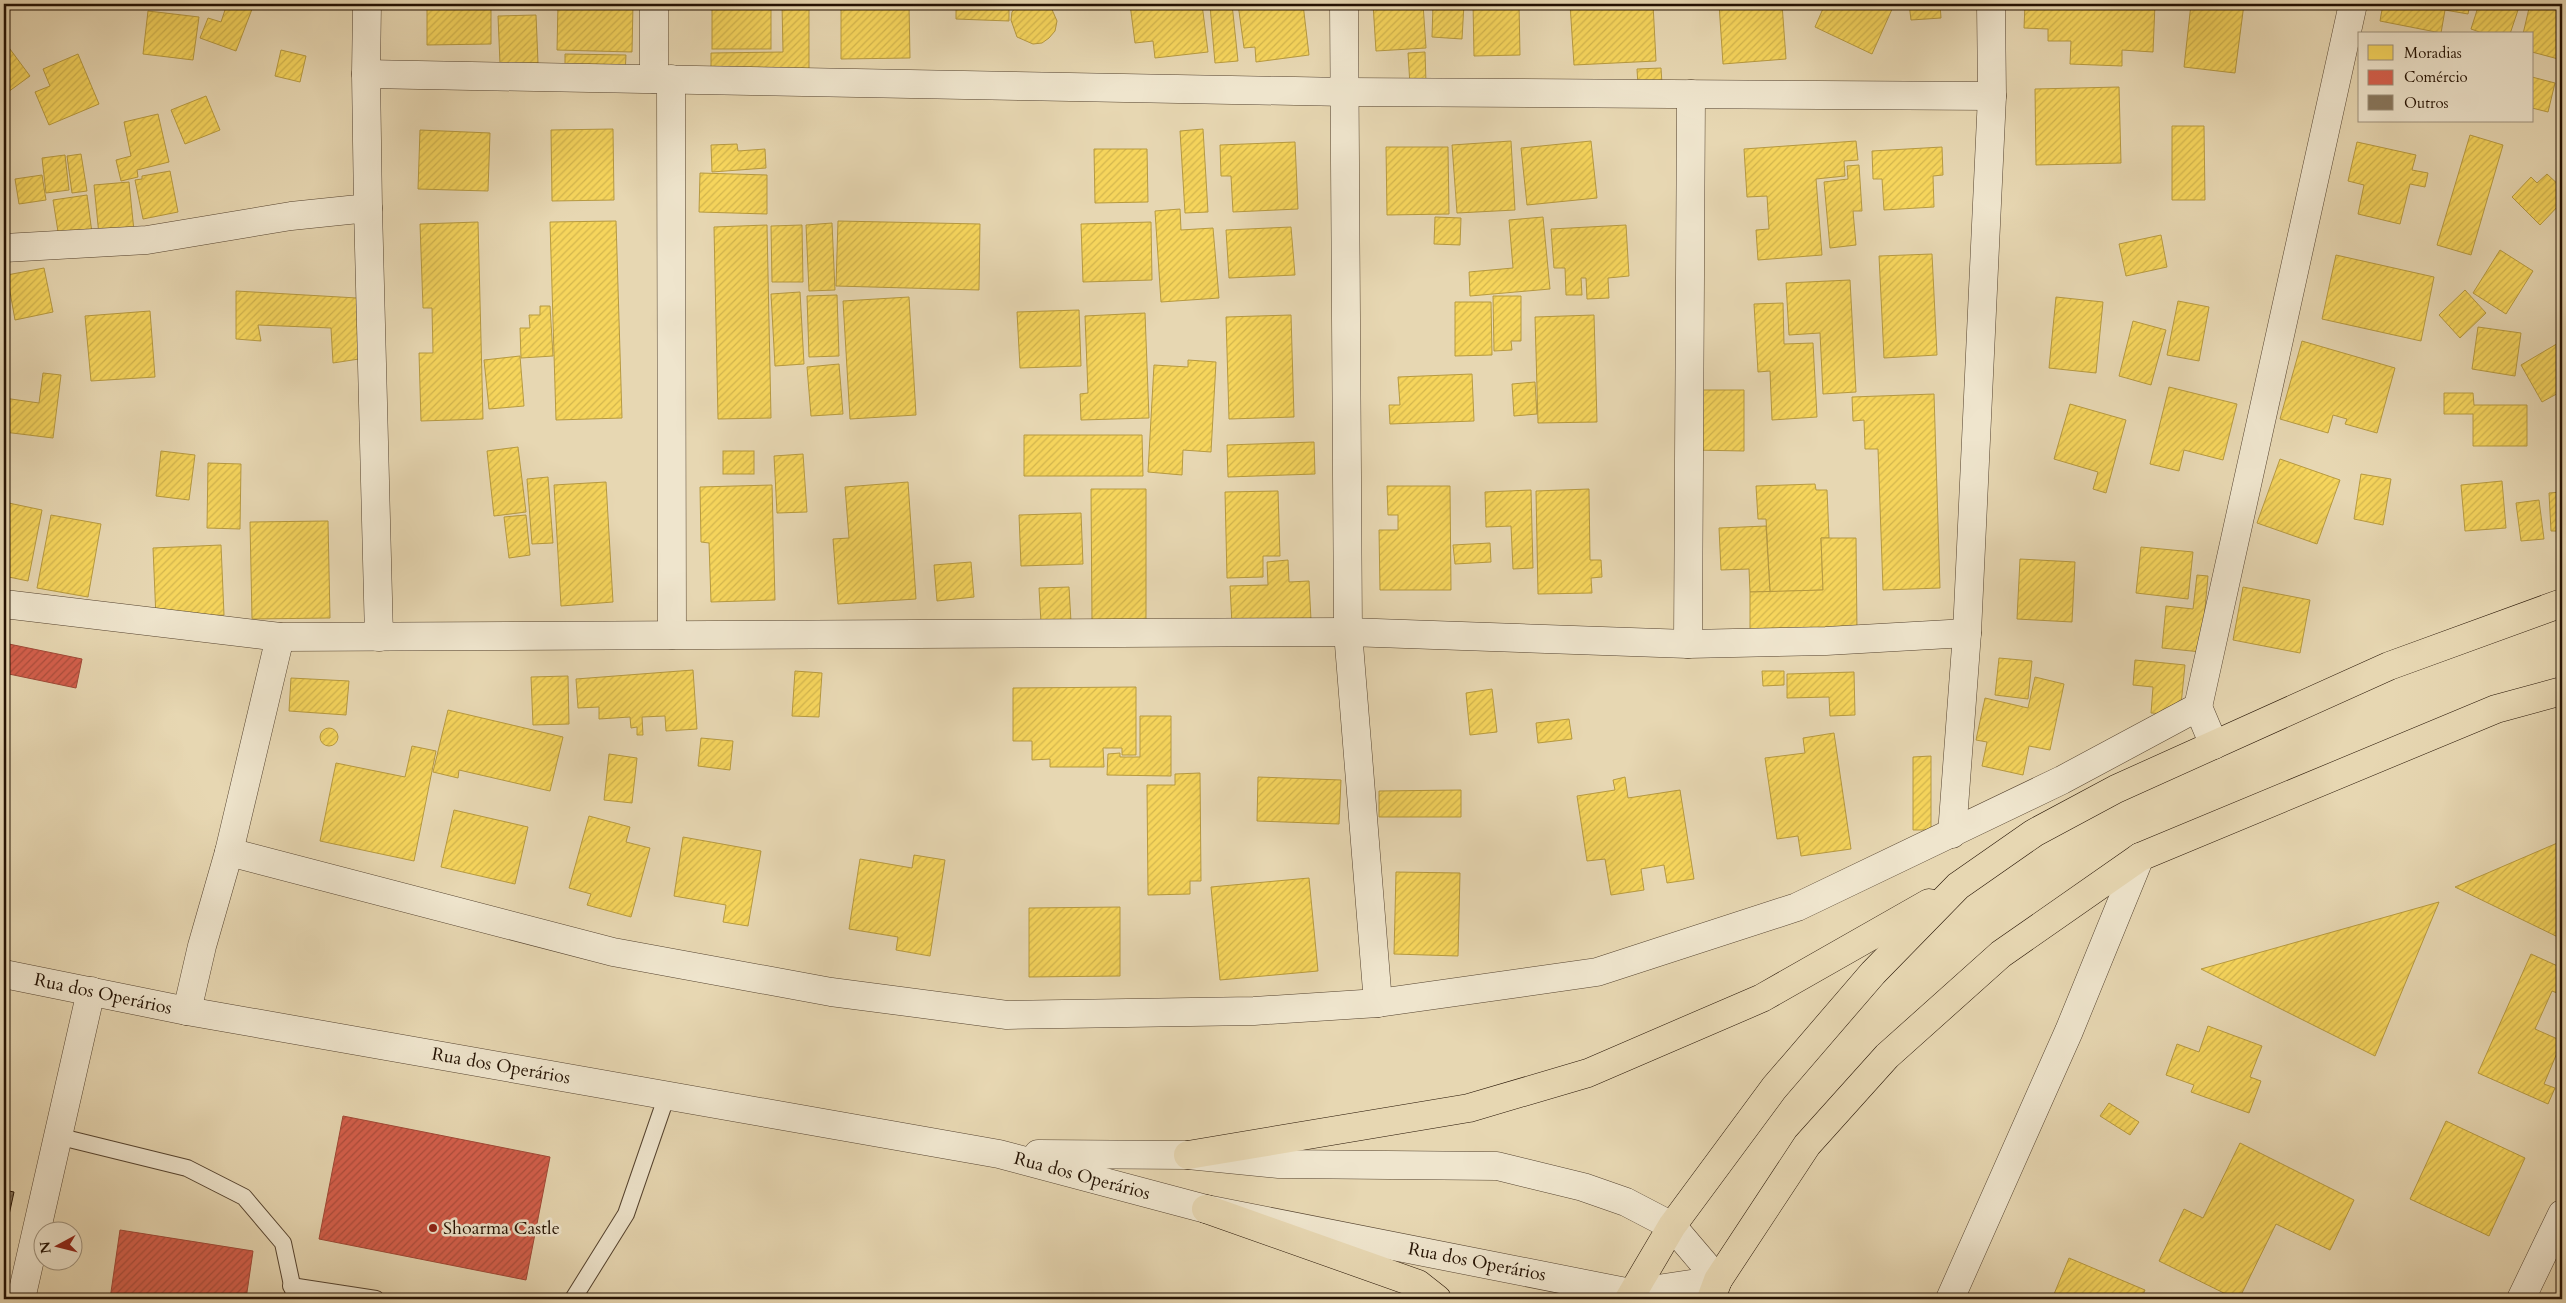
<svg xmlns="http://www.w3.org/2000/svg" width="2566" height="1303" font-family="Cardo,serif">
<defs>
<pattern id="homes-hatch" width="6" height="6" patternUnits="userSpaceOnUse" patternTransform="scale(1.25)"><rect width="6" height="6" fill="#f6d55c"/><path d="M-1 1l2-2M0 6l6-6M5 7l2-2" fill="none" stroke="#d3b64e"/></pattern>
<pattern id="shops-hatch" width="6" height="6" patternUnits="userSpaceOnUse" patternTransform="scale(1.25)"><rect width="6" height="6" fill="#d6604d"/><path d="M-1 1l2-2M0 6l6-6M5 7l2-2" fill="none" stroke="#ad4e3e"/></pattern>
<pattern id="building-hatch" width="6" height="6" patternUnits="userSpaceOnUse" patternTransform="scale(1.25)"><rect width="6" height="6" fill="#89785e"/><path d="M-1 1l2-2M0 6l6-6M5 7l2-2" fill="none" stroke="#70614b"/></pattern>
</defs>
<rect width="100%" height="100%" fill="#e7d7b2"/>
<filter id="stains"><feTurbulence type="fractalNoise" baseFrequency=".004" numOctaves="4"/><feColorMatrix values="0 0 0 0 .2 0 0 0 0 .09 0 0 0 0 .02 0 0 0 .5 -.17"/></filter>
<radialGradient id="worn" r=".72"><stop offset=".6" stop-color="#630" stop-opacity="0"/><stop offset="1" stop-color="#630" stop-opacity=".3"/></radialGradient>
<g fill="url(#homes-hatch)" stroke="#b79a41">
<polygon points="227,4 254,4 236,51 200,38 208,18 221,22"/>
<polygon points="427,4 491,4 491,44 427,45"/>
<polygon points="558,4 633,4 632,52 557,50"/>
<rect x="712" y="4" width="59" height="45"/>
<polygon points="782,4 809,4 809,73 711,74 711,53 783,52"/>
<polygon points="841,4 909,4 910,58 841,59"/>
<polygon points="956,4 1009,4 1009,21 956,19"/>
<polygon points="1018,4 1050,5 1057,21 1055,31 1049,38 1042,43 1033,44 1017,37 1011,20 1012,12"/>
<polygon points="1130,4 1202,4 1208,52 1155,58 1153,41 1135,43"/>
<polygon points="1232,4 1238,61 1215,63 1210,6"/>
<polygon points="1238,4 1303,4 1309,55 1256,62 1255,47 1244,48"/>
<polygon points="1373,4 1423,4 1426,48 1376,51"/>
<polygon points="1433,4 1464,4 1462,39 1432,37"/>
<polygon points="1473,4 1519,4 1520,55 1474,56"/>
<polygon points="1570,4 1653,4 1656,61 1574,65"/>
<polygon points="1719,4 1782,4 1786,59 1723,64"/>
<polygon points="1825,4 1885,4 1893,7 1872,54 1815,27"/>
<polygon points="1909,4 1940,4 1941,18 1911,20"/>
<polygon points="2025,4 2155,4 2153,52 2122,50 2122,66 2070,64 2071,41 2048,41 2048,29 2024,28"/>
<polygon points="2191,4 2244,4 2235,73 2184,67"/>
<polygon points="2383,4 2470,4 2468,14 2445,10 2441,33 2380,21"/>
<polygon points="2479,4 2520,4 2510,34 2485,34 2471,29"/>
<polygon points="2530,4 2562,4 2562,60 2532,52 2532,34 2523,34"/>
<polygon points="148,11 199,17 193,60 143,54"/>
<polygon points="536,15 538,63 500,64 498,16"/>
<polygon points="7,45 30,76 8,92 4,86 4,48"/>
<polygon points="281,50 306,56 300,82 275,76"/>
<polygon points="1425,52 1426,83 1410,85 1408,53"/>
<polygon points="78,54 99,104 49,125 35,92 50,86 43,69"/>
<polygon points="565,54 626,55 625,74 565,74"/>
<polygon points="1661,68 1662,84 1638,86 1637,69"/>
<polygon points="2532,77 2555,83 2548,112 2532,108"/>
<polygon points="2119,87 2121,163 2036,165 2035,89"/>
<polygon points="206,96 220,130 185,144 171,110"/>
<polygon points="158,114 169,162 137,170 138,177 121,181 116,160 131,156 124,122"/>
<polygon points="2172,126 2204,126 2205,200 2172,200"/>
<polygon points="613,129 614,200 552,201 551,130"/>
<polygon points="1203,129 1208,212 1185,213 1180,131"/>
<polygon points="420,130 490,133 488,191 418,189"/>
<polygon points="2470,135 2503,145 2471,255 2437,245"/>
<polygon points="1511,141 1515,210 1457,213 1452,145"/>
<polygon points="1591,141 1597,198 1527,205 1521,148"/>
<polygon points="1856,141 1858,160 1844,161 1845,176 1816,179 1822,255 1758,260 1756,230 1769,229 1767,196 1747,197 1744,149"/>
<polygon points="1295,142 1298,209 1233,212 1231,176 1221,176 1220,145"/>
<polygon points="2357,142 2416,155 2412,170 2428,173 2425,187 2410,184 2400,224 2358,214 2364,185 2348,181"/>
<polygon points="737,144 738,151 765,149 766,168 712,172 711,145"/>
<polygon points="1386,147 1448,147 1449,214 1387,215"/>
<polygon points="1942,147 1943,175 1933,176 1934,207 1884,210 1882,179 1873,179 1872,151"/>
<polygon points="1094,149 1147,149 1148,202 1095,203"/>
<polygon points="81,154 87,191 72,193 67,156"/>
<polygon points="65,155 69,190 46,193 42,158"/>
<polygon points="1859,165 1862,211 1853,211 1856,245 1830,248 1824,182 1848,179 1847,166"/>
<polygon points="170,171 178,212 143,219 135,180 142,179 142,176"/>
<polygon points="700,173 767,175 767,214 699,212"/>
<polygon points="2547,174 2562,188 2562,202 2540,225 2512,197 2531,177 2537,183"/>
<polygon points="42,175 46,200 19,204 15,179"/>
<polygon points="4,178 9,202 4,204"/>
<polygon points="129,182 134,231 99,235 94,185"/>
<polygon points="87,195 92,233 59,238 53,200"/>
<polygon points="1180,209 1181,230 1213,228 1219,298 1161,302 1155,211"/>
<polygon points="1435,217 1461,218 1460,245 1434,244"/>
<polygon points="1543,217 1550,289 1470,296 1469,272 1513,268 1509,220"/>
<polygon points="616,221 622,418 556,420 550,222"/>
<polygon points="838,221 980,224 979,290 836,286"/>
<polygon points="478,222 483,419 421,421 419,353 433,353 432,308 423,308 420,224"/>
<polygon points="1151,222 1152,280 1083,282 1081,224"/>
<polygon points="832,223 835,290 809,291 806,225"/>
<polygon points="767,225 771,418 718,419 714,227"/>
<polygon points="802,225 803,282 772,282 771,226"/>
<polygon points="1626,225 1629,276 1608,278 1609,298 1587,299 1586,278 1581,278 1582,295 1566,295 1565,268 1554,268 1551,229"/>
<polygon points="1291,227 1295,275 1229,278 1226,230"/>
<polygon points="2161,235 2167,267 2126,276 2119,244"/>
<polygon points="2500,250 2533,271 2506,314 2473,293"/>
<polygon points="1932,254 1937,355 1884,358 1879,256"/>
<polygon points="2336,255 2434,277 2421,341 2322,319"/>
<polygon points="44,268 53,312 15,320 7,275"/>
<polygon points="1850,280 1856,392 1823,394 1820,333 1789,335 1786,283"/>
<polygon points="2465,290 2486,313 2460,338 2439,315"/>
<polygon points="236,291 357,298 359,359 333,363 331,328 258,325 261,341 236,339"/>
<polygon points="800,292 804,364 775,366 771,294"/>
<polygon points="837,295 839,356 809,357 807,296"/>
<polygon points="1493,296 1521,296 1521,341 1511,341 1512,350 1494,351"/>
<polygon points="909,297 916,415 850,419 843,301"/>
<polygon points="2056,297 2103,302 2096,373 2049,368"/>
<polygon points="2178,301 2209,307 2199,361 2167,355"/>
<polygon points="1455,302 1491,302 1492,355 1455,356"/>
<polygon points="1783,303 1784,344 1813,343 1817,417 1772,420 1770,371 1758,372 1754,304"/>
<polygon points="540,306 550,306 553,356 521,358 520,328 530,328 529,315 540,315"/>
<polygon points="1079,310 1081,366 1020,368 1017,312"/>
<polygon points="150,311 155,377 91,381 85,316"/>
<polygon points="1145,313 1149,418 1081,420 1080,394 1088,393 1085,316"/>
<polygon points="1291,315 1294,417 1229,419 1226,317"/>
<polygon points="1594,315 1597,422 1538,423 1535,317"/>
<polygon points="2133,321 2166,330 2151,385 2119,376"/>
<polygon points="2478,327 2521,333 2515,376 2472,369"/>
<polygon points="2302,341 2395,368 2377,433 2345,424 2347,419 2333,415 2328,433 2280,419"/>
<polygon points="2560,342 2562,347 2562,391 2542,402 2521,365"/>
<polygon points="520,356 524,406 489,409 484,360"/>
<polygon points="1188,360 1216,362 1211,452 1183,450 1182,475 1148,472 1154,365 1188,367"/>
<polygon points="839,364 843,414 811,416 807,367"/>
<polygon points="43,373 61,375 53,438 4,432 4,398 39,403"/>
<polygon points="1472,374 1474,421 1390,424 1389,405 1400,405 1398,377"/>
<polygon points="1535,382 1537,414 1514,416 1512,384"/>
<polygon points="2169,387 2237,404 2223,460 2184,450 2179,471 2150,464"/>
<polygon points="1694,390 1744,390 1744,451 1694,450"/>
<polygon points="2444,393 2473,393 2474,405 2527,405 2527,446 2473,446 2473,414 2444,414"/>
<polygon points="1934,394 1940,588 1883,590 1878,449 1865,449 1864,420 1853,421 1852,397"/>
<polygon points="2070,404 2126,420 2106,493 2093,489 2098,472 2054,459"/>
<polygon points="1024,435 1142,435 1143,476 1024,476"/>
<polygon points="1314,442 1315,474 1228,477 1227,445"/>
<polygon points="518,447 526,512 494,516 487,451"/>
<polygon points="161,451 195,455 189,500 156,496"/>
<rect x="723" y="451" width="31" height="23"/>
<polygon points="803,454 807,512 777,513 774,456"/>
<polygon points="2280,459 2340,480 2317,544 2257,523"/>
<polygon points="208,463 241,464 240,529 207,528"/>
<polygon points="2361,474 2391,479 2383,525 2354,519"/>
<polygon points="548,477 553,543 532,544 527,479"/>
<polygon points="2502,481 2506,528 2465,531 2461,485"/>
<polygon points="606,482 613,602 561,606 554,485"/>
<polygon points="908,482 916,599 838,604 833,539 849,538 845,487"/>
<polygon points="1815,484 1816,490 1827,490 1829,538 1821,538 1823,590 1770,592 1766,519 1758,519 1756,486"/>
<polygon points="772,485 775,600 711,602 709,543 701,542 700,487"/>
<polygon points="1387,486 1450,486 1451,590 1380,590 1379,530 1398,530 1398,515 1388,515"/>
<polygon points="1091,489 1146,489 1146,624 1092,624"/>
<polygon points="1589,489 1590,560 1601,560 1602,577 1591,578 1592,593 1538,594 1536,491"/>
<polygon points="1531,490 1533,568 1513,569 1511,526 1486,527 1485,492"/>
<polygon points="1278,491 1280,556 1263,556 1263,577 1227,578 1225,492"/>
<polygon points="2562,492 2562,531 2551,531 2549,493"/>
<polygon points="2539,500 2544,539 2521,541 2516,503"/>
<polygon points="4,502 42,510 28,581 4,576"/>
<polygon points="1081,513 1083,564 1021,566 1019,515"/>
<polygon points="51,515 101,524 88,597 37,588"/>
<polygon points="526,515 530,555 509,558 504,517"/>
<polygon points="328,521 330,618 252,619 250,522"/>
<polygon points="1766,526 1770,592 1750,592 1749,569 1721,570 1719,528"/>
<polygon points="1821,538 1856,538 1857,634 1750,636 1750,592 1823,590"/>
<polygon points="1490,543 1491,562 1455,564 1453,545"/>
<polygon points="221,545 224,615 156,618 153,548"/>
<polygon points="2141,547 2193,552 2188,599 2136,593"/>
<polygon points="2020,559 2075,562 2072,622 2017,619"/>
<polygon points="1288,560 1289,582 1309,581 1311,620 1232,624 1230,586 1268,585 1267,562"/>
<polygon points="971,562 974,597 937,601 934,565"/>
<polygon points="2197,575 2208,576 2201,652 2162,648 2166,606 2193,609"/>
<polygon points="1069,587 1071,622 1041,623 1039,588"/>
<polygon points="2243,587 2310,600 2300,653 2233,640"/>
<polygon points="1999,658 2032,661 2028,699 1995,695"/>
<polygon points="2135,660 2185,665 2180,715 2151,713 2153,687 2133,685"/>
<polygon points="693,670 697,729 666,731 665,716 642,717 643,735 637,735 637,727 631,728 630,717 599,719 599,707 578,708 576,679"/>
<polygon points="795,671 822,673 819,717 792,716"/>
<polygon points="1762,671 1784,671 1784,685 1763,686"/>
<polygon points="1854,672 1855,715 1830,716 1829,697 1787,698 1787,674"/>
<polygon points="568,676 569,724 533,725 531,677"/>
<polygon points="2035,677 2064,684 2050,750 2029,746 2023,775 1982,766 1987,742 1976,740 1985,698 2028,708"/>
<polygon points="291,678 349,681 346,715 289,711"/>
<polygon points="1136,687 1136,755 1122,755 1122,748 1103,748 1104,767 1050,767 1050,759 1032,760 1032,741 1013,741 1013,688"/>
<polygon points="1492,689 1497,732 1470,735 1466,693"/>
<polygon points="448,710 563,737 550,791 459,770 458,778 433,772"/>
<polygon points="1140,716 1171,716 1171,776 1107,775 1108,754 1120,753 1120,757 1140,757"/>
<polygon points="1569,719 1572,739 1538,743 1536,723"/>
<circle cx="329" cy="737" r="9"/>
<polygon points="1834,733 1851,849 1801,856 1798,836 1777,839 1765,758 1805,753 1803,738"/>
<polygon points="701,738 733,741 730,770 698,766"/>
<polygon points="412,746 436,751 414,861 320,841 336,763 405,777"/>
<polygon points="609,754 637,758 632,803 604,800"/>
<polygon points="1931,756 1931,830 1913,830 1913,757"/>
<polygon points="1200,773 1201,881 1190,881 1190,894 1148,895 1147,785 1175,785 1175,774"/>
<polygon points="1258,777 1341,780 1339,824 1257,821"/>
<polygon points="1625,777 1628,798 1680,790 1694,879 1667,883 1664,865 1641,869 1644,890 1611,895 1605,859 1587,861 1577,796 1615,790 1613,780"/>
<polygon points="1461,790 1461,817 1379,817 1379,791"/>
<polygon points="454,810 528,827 515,884 441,867"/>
<polygon points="589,816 630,827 626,842 650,848 631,917 587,905 591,894 569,888"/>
<polygon points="683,837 761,851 748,926 723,922 726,905 674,896"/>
<polygon points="2562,841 2562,939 2455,887"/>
<polygon points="914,855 945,860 930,956 896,950 898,937 849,929 860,859 912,868"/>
<polygon points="1396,872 1460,873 1458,956 1394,954"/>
<polygon points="1309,878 1318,971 1220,980 1211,887"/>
<polygon points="2439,902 2375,1056 2201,969"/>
<polygon points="1120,907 1120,976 1029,977 1029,908"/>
<polygon points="2531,954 2562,968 2562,995 2552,991 2535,1029 2562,1041 2544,1084 2555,1088 2548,1104 2478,1073"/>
<polygon points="2208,1026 2262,1046 2250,1077 2261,1081 2249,1113 2191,1092 2194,1085 2166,1075 2177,1044 2199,1052"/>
<polygon points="2109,1103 2139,1122 2130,1135 2100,1116"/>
<polygon points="2446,1121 2525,1158 2489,1236 2410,1199"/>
<polygon points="2240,1143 2354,1200 2330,1250 2276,1224 2239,1299 2236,1299 2159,1261 2184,1209 2203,1218"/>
<polygon points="2069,1258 2145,1290 2141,1299 2052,1299"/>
</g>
<g fill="url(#shops-hatch)" stroke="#a14937">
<polygon points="4,643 82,659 76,688 4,673"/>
<polygon points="4,704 7,704 4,721"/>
<polygon points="343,1116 550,1157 526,1280 319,1239"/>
<polygon points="120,1230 253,1251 246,1299 110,1299"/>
</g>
<polygon fill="url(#building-hatch)" stroke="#241203" points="4,1190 14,1192 4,1238"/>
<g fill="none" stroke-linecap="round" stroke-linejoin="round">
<g stroke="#55432f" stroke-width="18">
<g id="service">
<polyline points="57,1136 187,1168 244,1197 283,1243 295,1299"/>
<polyline points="291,1286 376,1299"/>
<polyline points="573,1299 626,1214 667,1095"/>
</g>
</g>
<g stroke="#55432f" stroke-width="29">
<g id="minor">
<polyline points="1344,4 1348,632 1378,1003"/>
<polyline points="366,74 1346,92 1992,96"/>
<polyline points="654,79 654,4"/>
<polyline points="671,79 672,635"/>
<polyline points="368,208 379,637"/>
<polyline points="4,248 147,240 291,216 368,208 366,74 367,4"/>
<polyline points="4,604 280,637 1348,632 1688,644 1826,641 1967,633"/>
<polyline points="1688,644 1691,94"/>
<polyline points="2198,707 2353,4"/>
<polyline points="1952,834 1967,633 1992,96 1991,4"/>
<polyline points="229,852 613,952 831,992 1007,1015 1254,1011 1378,1003 1597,972 1797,907 2062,780 2198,707 2214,745"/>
<polyline points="187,1011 202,946 229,852 280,637"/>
<polyline points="21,1299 91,991"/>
<polyline points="1950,1299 2069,1031 2140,857"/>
<polyline points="2521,1299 2562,1214"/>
</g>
</g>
<g stroke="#55432f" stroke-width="29">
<g id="tertiary">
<polyline points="4,974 187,1011 999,1154 1206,1209 1631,1293 1718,1280"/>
<polyline points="1038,1154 1188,1155 1279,1164 1497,1166 1583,1187 1626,1202 1672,1226 1718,1280"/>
</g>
</g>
<g stroke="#241203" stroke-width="29">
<g id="trunk">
<polyline points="1188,1155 1469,1108 1588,1073 1762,998 1929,903"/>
<polyline points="1206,1209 1418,1284 1437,1299"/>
<polyline points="1629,1299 1672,1226 1774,1088 1873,973 1958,886 2034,833 2116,789 2389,666 2562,603"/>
<polyline points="1711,1299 1718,1280 1807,1145 1887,1056 2001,954 2140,857 2496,709 2562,691"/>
</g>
</g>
<use href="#service" stroke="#efe5cd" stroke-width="16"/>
<use href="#minor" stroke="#efe5cd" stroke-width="28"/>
<use href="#tertiary" stroke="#efe5cd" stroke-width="28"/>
<use href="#trunk" stroke="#e7d7b2" stroke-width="28"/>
</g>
<circle fill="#8f2418" stroke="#efe5cd" stroke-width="2" cx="433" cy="1228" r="5"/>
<g text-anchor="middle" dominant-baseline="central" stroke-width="5" stroke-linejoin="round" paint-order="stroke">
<g font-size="18" fill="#241203" stroke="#efe5cd">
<text transform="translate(103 994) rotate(12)">Rua dos Operários</text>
<text transform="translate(501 1066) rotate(10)">Rua dos Operários</text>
<text transform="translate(1082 1176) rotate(15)">Rua dos Operários</text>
<text transform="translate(1477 1262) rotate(11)">Rua dos Operários</text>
</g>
<g font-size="18" fill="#241203" stroke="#efe5cd" text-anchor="start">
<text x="443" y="1228">Shoarma Castle</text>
</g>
</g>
<rect width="2566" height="1303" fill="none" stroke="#e7d7b2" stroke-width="20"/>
<rect x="5" y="5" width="2556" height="1293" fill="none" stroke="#241203" stroke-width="2.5"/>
<rect x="10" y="10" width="2546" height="1283" fill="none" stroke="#241203"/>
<rect x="2358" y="32" width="175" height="90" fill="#efe5cd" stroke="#9e917c"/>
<rect x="2368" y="45" width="25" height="15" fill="#f6d55c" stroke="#9e917c"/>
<text x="2404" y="58" font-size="15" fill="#241203">Moradias</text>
<rect x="2368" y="70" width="25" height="15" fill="#d6604d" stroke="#9e917c"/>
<text x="2404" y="82" font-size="15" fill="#241203">Comércio</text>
<rect x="2368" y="95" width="25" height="15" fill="#89785e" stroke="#9e917c"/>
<text x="2404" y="108" font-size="15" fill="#241203">Outros</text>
<g transform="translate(58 1246) rotate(263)"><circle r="24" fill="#efe5cd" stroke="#9e917c"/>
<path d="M0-4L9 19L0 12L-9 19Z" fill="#8f2418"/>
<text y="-8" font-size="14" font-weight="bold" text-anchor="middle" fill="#241203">N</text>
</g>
<rect width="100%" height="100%" filter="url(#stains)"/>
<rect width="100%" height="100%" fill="url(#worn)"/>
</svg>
